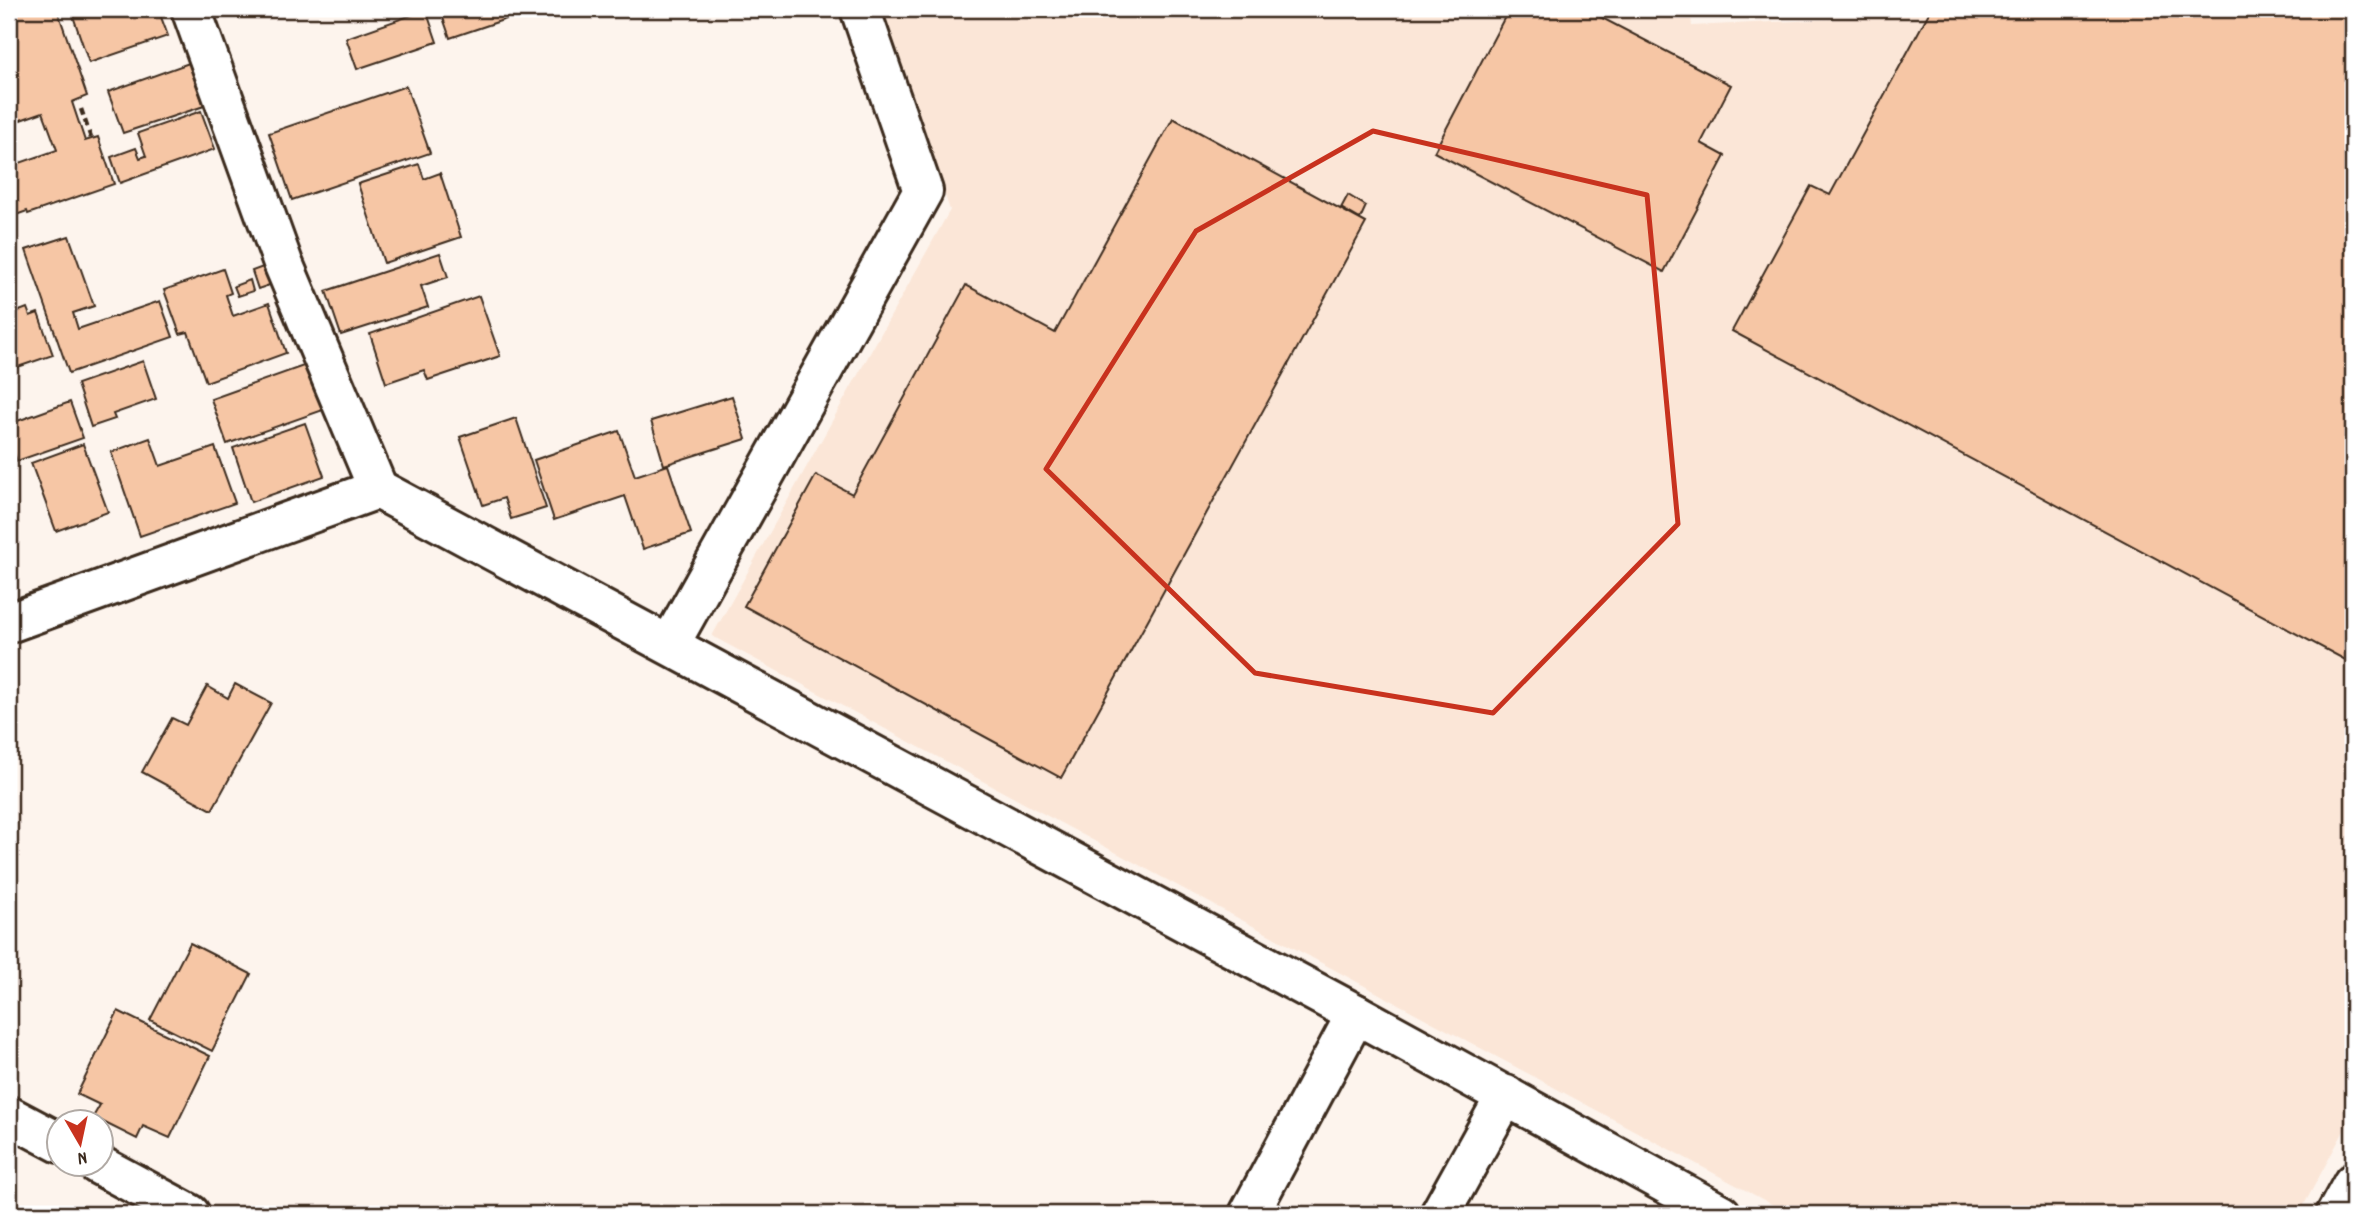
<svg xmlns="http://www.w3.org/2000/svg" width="2362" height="1223" font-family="Dekko,sans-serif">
<rect width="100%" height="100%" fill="#fdf4ed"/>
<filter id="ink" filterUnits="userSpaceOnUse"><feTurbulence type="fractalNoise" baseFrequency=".0143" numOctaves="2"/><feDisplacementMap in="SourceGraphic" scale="14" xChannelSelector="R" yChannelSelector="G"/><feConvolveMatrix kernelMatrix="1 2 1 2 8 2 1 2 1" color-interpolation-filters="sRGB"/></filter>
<g filter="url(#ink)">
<polygon fill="#fbe6d7" points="881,9 1690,9 1692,26 1877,17 1877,9 2353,9 2353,1114 2299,1214 1790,1214 712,636 950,210"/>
<g fill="#f6c6a5" stroke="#3b2a1e" stroke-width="2">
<polygon points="9,9 57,9 87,96 72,102 85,141 98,137 114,184 28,214 27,211 16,215 9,195 9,175 14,173 11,166 57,150 43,112 9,124"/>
<polygon points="75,9 92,9 93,12 104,9 158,9 168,36 89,63 71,10"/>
<polygon points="440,9 503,9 506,19 450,38"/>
<polygon points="1509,9 1585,9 1731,85 1701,143 1725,156 1664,272 1434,152"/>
<polygon points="1931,9 2353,9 2353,664 1732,331 1811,186 1830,195"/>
<polygon points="426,10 437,42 357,69 346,38"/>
<polygon points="189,63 204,106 123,133 108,92"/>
<polygon points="406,86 430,153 292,200 269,133"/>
<polygon points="201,111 215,149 120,183 111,157 136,148 140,158 146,156 138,133"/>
<polygon points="1173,118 1366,223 1061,778 744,606 816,475 852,494 966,285 1055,333"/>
<polygon points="419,164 424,179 440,173 461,237 384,263 358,184"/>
<polygon points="1348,195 1366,206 1360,219 1341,208"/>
<polygon points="69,236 94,306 73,313 78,329 160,301 173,337 69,373 26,250"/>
<polygon points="440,253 448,277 421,286 428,307 341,335 326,291"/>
<polygon points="271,264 278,282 258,289 252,271"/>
<polygon points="223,269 231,293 226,295 233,316 269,303 286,353 206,382 188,332 180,334 164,290"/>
<polygon points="250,280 253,291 238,296 234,286"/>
<polygon points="479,296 500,356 428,380 424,370 386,383 370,334"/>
<polygon points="27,308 30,316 38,313 53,355 9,370 9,315"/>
<polygon points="143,361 156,399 113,414 115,419 91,427 77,384"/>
<polygon points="309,364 326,409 227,444 211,399"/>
<polygon points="732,396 746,439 664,465 651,421"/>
<polygon points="70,402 83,438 17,461 9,438 9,424"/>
<polygon points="516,418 546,508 511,519 504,498 483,505 460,437"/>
<polygon points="305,423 324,476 251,502 233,448"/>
<polygon points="619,431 635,476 668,465 691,533 643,549 625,496 554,520 534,460"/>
<polygon points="150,438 160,466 215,447 235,503 140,536 111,452"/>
<polygon points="83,444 108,512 56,531 31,463"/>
<polygon points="235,684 271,703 212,810 142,772 172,718 186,725 207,686 228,698"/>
<polygon points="190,943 251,974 212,1051 150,1020"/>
<polygon points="118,1011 210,1056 170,1138 143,1126 137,1139 93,1117 100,1105 77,1094"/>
</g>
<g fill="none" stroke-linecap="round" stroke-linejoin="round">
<g stroke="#3b2a1e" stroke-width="44">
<g id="minor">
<polyline points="191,9 283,263 378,489"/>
<polyline points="670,644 923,191 860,9"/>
<polyline points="9,1116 60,1143"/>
<polyline points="97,1164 190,1214"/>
<polyline points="1249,1214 1356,1014"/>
<polyline points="1440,1214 1506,1095"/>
<polyline points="2336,1214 2353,1183"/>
</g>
</g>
<g stroke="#3b2a1e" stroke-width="44">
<polyline id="tertiary" points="9,623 378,489 1356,1014 1721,1214"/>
</g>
<polyline stroke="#3b2a1e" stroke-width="4.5" stroke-dasharray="7 5" stroke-linecap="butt" points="81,109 91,138"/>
<use href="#minor" stroke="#fff" stroke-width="38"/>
<use href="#tertiary" stroke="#fff" stroke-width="38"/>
</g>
</g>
<path fill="none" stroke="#c8321e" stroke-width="5" stroke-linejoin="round" d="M1373,131L1647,195L1678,524L1493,713L1255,673L1046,469L1196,231Z"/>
<rect width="2362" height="1223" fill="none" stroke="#fff" stroke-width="35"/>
<rect x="18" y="18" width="2327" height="1188" fill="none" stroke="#3b2a1e" stroke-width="2.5" filter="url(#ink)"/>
<g transform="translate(80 1143) rotate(171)"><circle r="33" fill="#ffffff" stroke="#b1aaa5" stroke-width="2"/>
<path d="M0-5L12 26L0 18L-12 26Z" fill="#c8321e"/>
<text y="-10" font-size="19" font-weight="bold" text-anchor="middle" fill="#3b2a1e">N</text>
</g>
</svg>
